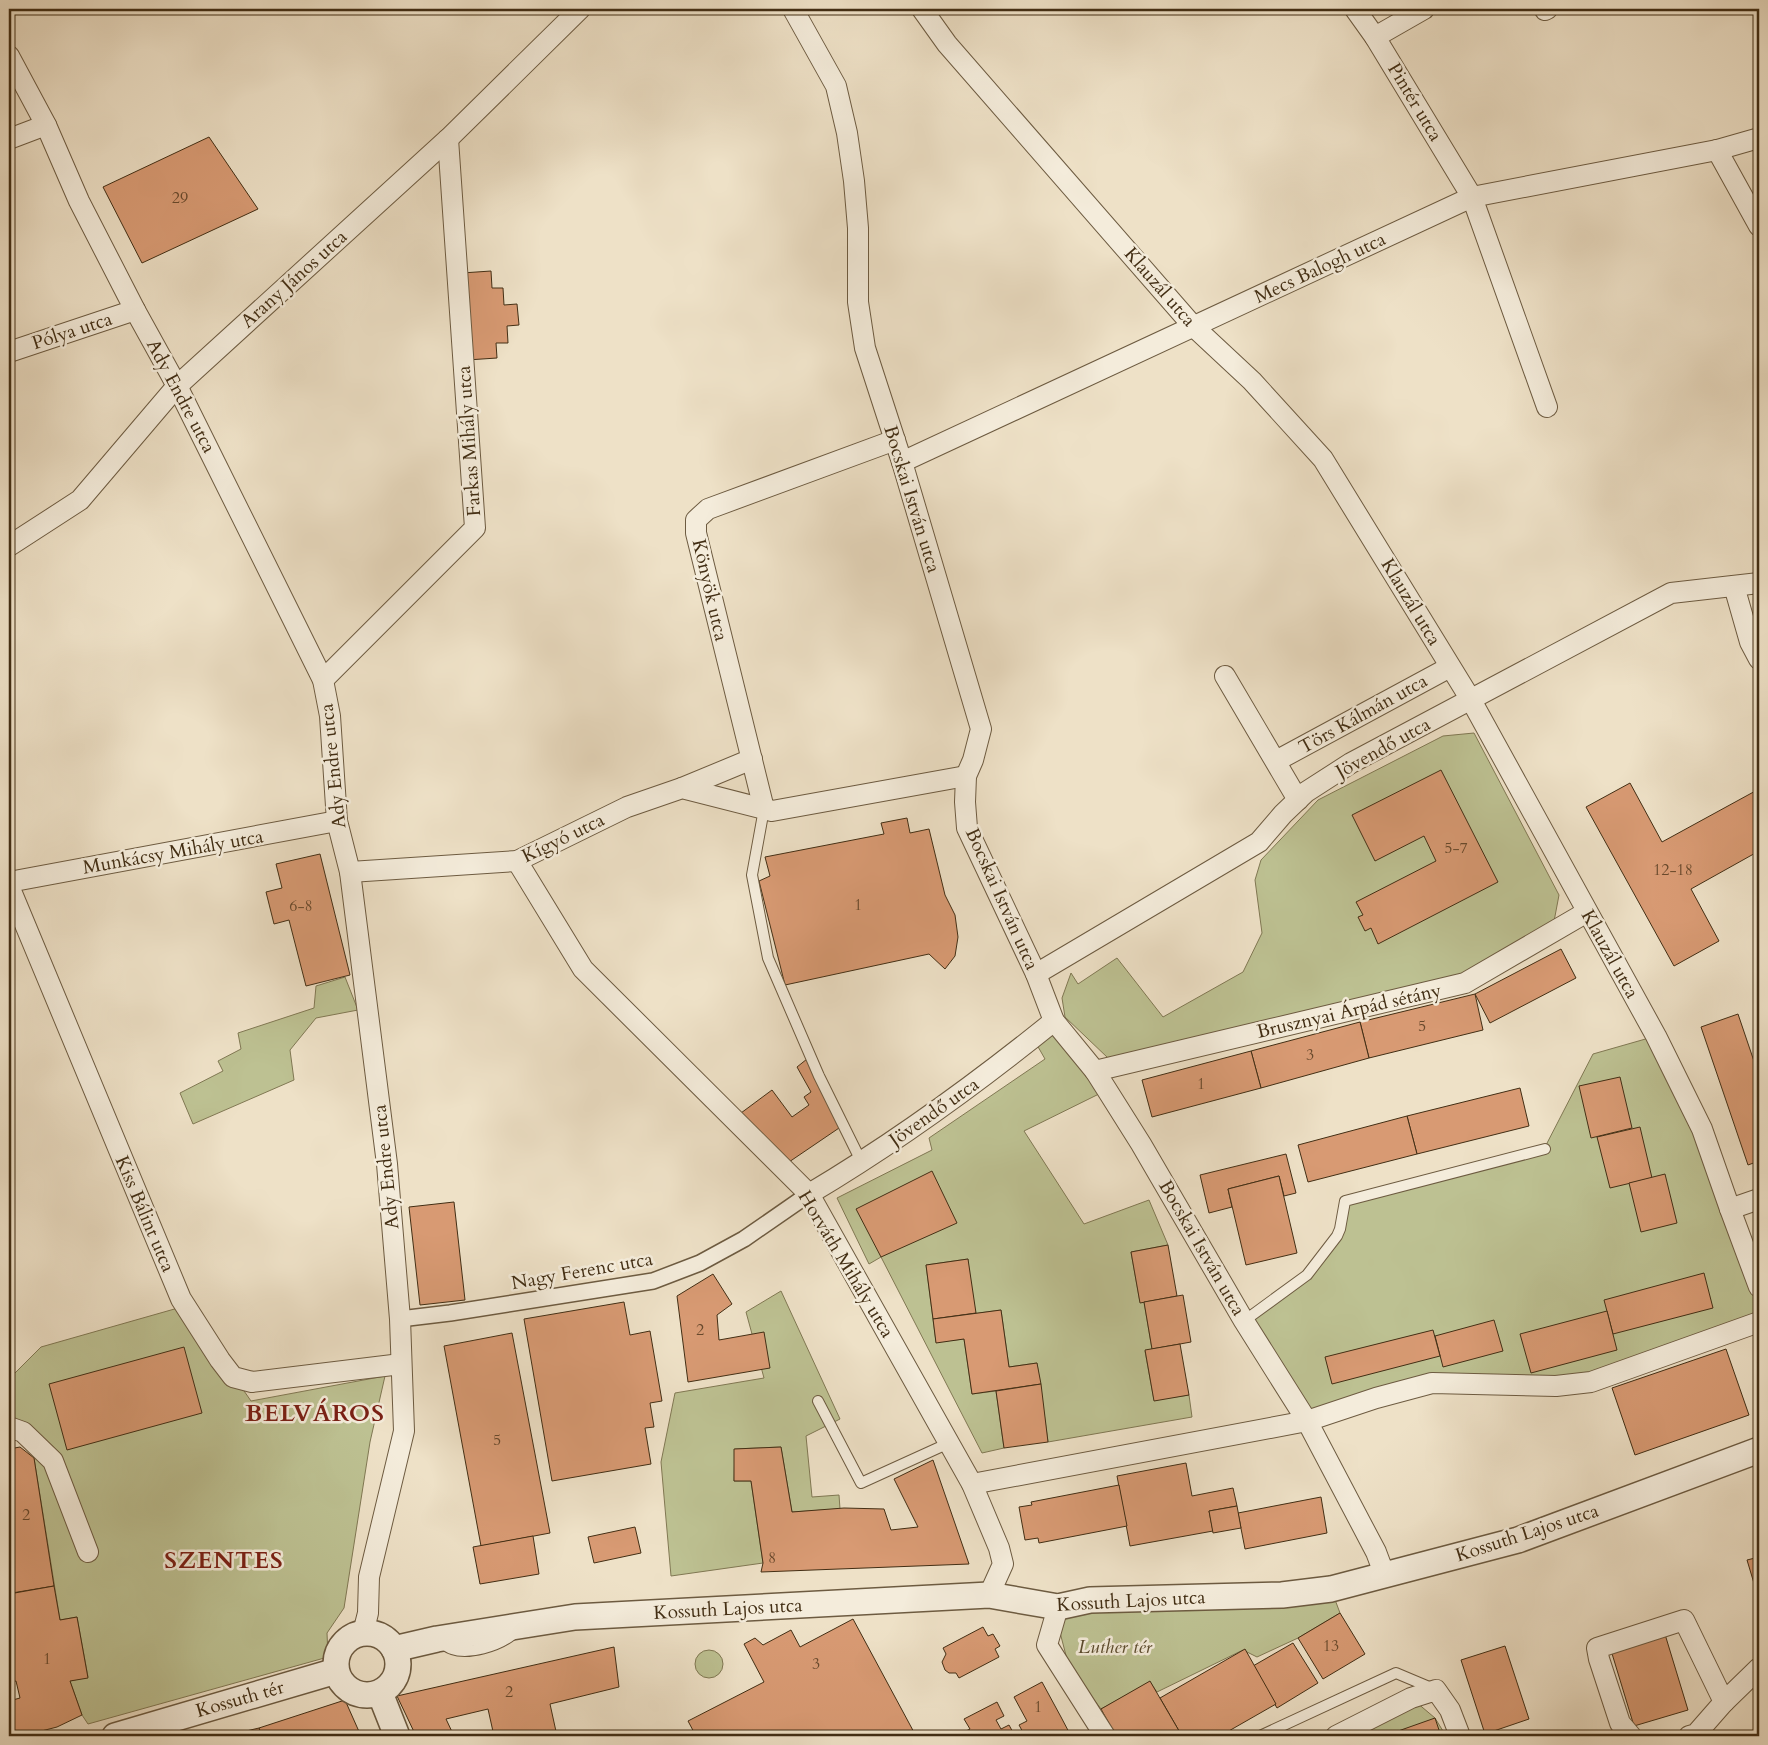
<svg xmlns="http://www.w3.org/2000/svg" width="1768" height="1745" font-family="Cardo,serif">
<rect width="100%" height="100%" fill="#eee1c7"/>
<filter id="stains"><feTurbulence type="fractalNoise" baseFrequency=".004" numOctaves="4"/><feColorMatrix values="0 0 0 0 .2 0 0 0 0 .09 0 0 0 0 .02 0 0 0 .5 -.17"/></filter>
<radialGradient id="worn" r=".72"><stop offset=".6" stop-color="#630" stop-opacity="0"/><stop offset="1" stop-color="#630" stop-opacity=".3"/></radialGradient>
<g fill="#bdc192" stroke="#807853">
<polygon points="1474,733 1559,895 1552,932 1465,983 1126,1064 1108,1058 1065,1017 1062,998 1071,973 1078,984 1117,958 1163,1017 1243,972 1262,933 1255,880 1261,860 1318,800 1443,736"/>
<polygon points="345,977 358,1010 316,1018 290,1050 294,1080 193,1124 180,1093 223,1071 218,1061 241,1049 238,1033 314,1008 316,986"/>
<polygon points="1054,1021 1107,1090 1024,1131 1084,1224 1149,1200 1168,1245 1131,1252 1140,1302 1144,1302 1152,1349 1145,1351 1154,1400 1189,1395 1192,1417 1048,1442 1037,1363 1009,1367 1001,1310 972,1314 968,1259 926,1265 936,1342 964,1339 972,1394 996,1391 1004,1448 982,1453 881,1257 869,1264 837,1198 932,1150 929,1138 1045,1059 1033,1038"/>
<polygon points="1656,1036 1759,1287 1759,1322 1591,1382 1432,1383 1307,1421 1244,1321 1307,1275 1337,1236 1345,1201 1544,1149 1593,1054"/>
<polygon points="781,1291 840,1419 806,1436 812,1497 839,1495 840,1509 792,1512 781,1447 735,1449 734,1481 751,1481 763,1563 671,1576 661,1462 675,1393 764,1378 746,1312"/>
<polygon points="185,1306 251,1401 385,1376 370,1442 344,1608 327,1633 328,1657 88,1724 82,1715 70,1681 88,1677 77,1617 60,1620 34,1458 9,1425 9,1379 41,1347"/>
<polygon points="1331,1589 1340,1613 1298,1638 1257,1657 1243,1650 1157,1692 1150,1682 1101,1709 1069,1667 1056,1617 1090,1600"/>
<circle cx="709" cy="1664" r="14"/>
<polygon points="1416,1702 1435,1718 1446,1736 1353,1736"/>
</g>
<g fill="#d89a73" stroke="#422e14">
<polygon points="209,137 258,209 142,263 103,187"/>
<polygon points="491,271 492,288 503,288 504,305 517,304 519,325 507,326 508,343 496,343 497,358 467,360 462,273"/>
<polygon points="1441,770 1498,882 1378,944 1371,928 1365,931 1358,917 1363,915 1356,902 1436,861 1424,836 1375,861 1352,815"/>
<polygon points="1630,783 1662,842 1759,789 1759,851 1691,889 1719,941 1674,966 1586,807"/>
<polygon points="907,818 910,833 929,829 945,895 955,915 958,937 955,956 945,969 929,954 785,985 759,881 770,876 765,857 884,834 881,823"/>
<polygon points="320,854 350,975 306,986 289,920 274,924 266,892 282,888 276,864"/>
<polygon points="1561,949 1576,978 1490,1023 1475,994"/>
<polygon points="1475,994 1483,1030 1369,1058 1360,1022"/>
<polygon points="1738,1014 1759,1076 1759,1161 1748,1165 1701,1027"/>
<polygon points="1360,1022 1369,1058 1261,1088 1251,1051"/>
<polygon points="1251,1051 1261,1088 1152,1117 1142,1080"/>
<polygon points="807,1059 842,1126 789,1162 741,1113 772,1090 792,1117 809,1105 804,1097 811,1092 797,1067"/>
<polygon points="1620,1077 1632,1128 1591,1138 1579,1086"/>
<polygon points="1520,1088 1529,1126 1417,1154 1407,1116"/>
<polygon points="1407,1116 1417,1154 1308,1182 1298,1145"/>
<polygon points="1640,1127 1652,1178 1610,1188 1597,1137"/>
<polygon points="1286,1154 1296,1193 1284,1196 1279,1176 1228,1189 1232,1207 1209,1213 1200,1175"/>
<polygon points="932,1171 957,1223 881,1257 856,1209"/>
<polygon points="1665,1174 1677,1223 1641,1232 1629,1183"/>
<polygon points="1279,1176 1297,1253 1246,1265 1228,1189"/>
<polygon points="454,1202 465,1300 420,1305 409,1207"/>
<polygon points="1168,1245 1177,1296 1140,1303 1131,1252"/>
<polygon points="968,1259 976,1313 933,1319 926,1265"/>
<polygon points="1704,1273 1713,1308 1613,1334 1604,1300"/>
<polygon points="713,1274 732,1304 717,1315 719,1340 764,1332 770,1368 688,1382 677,1296"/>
<polygon points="1183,1295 1191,1342 1152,1349 1144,1302"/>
<polygon points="624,1302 630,1335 650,1331 662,1401 650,1403 654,1427 645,1428 651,1464 552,1481 524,1319"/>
<polygon points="1001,1310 1009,1367 1037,1363 1041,1384 972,1394 964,1339 936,1343 933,1319"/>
<polygon points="1607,1311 1617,1350 1531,1373 1520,1334"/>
<polygon points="1494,1320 1503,1351 1443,1367 1435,1336"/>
<polygon points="1433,1330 1440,1356 1332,1384 1325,1357"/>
<polygon points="512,1333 550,1533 481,1546 444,1346"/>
<polygon points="1180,1344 1189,1395 1154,1401 1145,1350"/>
<polygon points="184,1347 202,1413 67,1450 49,1384"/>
<polygon points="1726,1349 1749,1415 1635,1455 1612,1388"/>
<polygon points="1041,1384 1048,1442 1004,1448 996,1391"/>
<polygon points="20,1447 34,1458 54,1586 12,1593 9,1571 9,1449"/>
<polygon points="781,1447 792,1512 844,1508 884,1509 891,1530 918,1527 894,1479 933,1460 969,1564 761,1572 763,1563 751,1481 734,1481 734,1449"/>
<polygon points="1186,1463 1192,1496 1233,1488 1237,1506 1209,1511 1213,1531 1130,1546 1117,1476"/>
<polygon points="1119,1485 1127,1526 1039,1543 1038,1538 1025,1540 1019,1507 1032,1505 1031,1502"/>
<polygon points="1321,1497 1327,1533 1245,1549 1238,1513"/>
<polygon points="1237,1506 1241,1528 1213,1533 1209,1511"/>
<polygon points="635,1527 641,1553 594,1563 588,1537"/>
<polygon points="533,1536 539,1574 480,1584 473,1547"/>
<polygon points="1759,1557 1759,1600 1747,1560"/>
<polygon points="54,1586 60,1620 77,1617 88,1678 70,1681 82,1715 57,1727 22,1736 9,1736 9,1701 20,1698 16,1681 9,1682 9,1641 11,1641 9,1632 9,1594"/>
<polygon points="1340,1613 1365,1654 1323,1679 1298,1638"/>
<polygon points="853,1619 916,1736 696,1736 688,1721 764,1682 744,1644 755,1638 763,1645 791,1630 800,1647"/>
<polygon points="983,1627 988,1636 993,1634 1000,1646 995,1649 999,1657 959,1678 956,1673 949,1673 945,1670 942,1662 946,1654 943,1648"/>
<polygon points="1664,1631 1688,1710 1634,1726 1610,1647"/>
<polygon points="1293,1643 1318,1683 1277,1708 1253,1666"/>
<polygon points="1505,1646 1529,1719 1485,1734 1461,1660"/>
<polygon points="614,1647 619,1687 550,1704 557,1736 494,1736 488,1709 446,1719 454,1736 416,1736 397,1696"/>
<polygon points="1245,1649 1276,1704 1220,1736 1182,1736 1160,1698"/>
<polygon points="1150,1681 1182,1736 1116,1736 1101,1709"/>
<polygon points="1042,1682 1061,1717 1071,1736 1025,1736 1019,1725 1027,1721 1014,1697"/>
<polygon points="345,1700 361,1736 262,1736 259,1728"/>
<polygon points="997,1702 1004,1716 996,1720 1001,1729 1009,1725 1015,1736 967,1736 964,1732 970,1729 964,1719"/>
<polygon points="1435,1718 1441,1736 1384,1736"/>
<polygon points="259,1728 262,1736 225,1736"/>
<polygon points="1759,1728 1759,1736 1737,1736"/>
</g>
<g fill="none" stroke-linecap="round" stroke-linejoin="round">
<g stroke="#6d5b41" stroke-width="12">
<g id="service">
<polyline points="764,809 752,875 768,958 819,1076 862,1163"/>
<polyline points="1244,1321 1307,1275 1337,1236 1340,1229 1345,1201 1545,1149"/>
<polyline points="818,1401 861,1483 949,1443"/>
<path d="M442,1643C445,1645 448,1648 452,1649C469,1655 498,1646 512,1635"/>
<polyline points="1260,1736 1396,1673 1434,1689"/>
</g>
</g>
<g stroke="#6d5b41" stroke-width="18">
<polyline id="pedestrian" points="400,1319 450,1313 653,1281 700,1263 744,1239 809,1194"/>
</g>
<g stroke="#6d5b41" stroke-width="22">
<g id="minor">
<polyline points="793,9 836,86 847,133 854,181 858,228 858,302 865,348 902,462 981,729 973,760 966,776 965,802 967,828 1036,974 1054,1021 1095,1071 1107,1090 1141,1144 1244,1321 1307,1421 1376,1552 1385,1576"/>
<polyline points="922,9 947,44 1193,326 1252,381 1323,459 1471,700 1656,1036 1702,1129 1730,1209 1759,1287"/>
<polyline points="1355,9 1375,37 1472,197 1547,407"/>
<polyline points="1545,10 1547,9"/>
<polyline points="1375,37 1424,9"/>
<polyline points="9,56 46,125 79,201 135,310 177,386 323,680 330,716 337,821 350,872 387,1164 400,1319 404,1431 369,1577 368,1613 363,1633"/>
<polyline points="9,139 46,125"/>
<polyline points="1717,150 1759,226"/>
<polyline points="9,352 135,310"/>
<polyline points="902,462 1472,197 1717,150 1759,138"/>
<polyline points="9,546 80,500 177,386 448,139 580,9"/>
<polyline points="1734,586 1750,642 1759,659"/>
<polyline points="1225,676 1298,800"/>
<polyline points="323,680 475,528 448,139"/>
<polyline points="1276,761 1450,667"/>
<polyline points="682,788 752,759"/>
<polyline points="764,809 696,533 696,520 708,509 895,440"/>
<polyline points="517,861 583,969 809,1194 972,1484 999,1548 1003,1564 989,1595"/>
<polyline points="350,872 517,861 627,807 682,788 772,811 966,776"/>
<polyline points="9,882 337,821"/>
<polyline points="9,886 181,1299 220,1360 233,1377 252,1382 401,1364"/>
<polyline points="1036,974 1259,842 1283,814 1306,792 1351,763 1671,593 1759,583"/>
<polyline points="1095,1071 1465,983 1587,912"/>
<path d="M809,1194C895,1143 976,1084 1054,1021"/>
<polyline points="1730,1209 1759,1199"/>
<polyline points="9,1427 23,1432 53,1461 88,1552"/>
<polyline points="972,1484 1307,1421 1376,1398 1432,1383 1556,1386 1591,1382 1759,1322"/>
<polyline points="1058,1607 1047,1645 1105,1736"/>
<polyline points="1336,1736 1411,1698 1436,1690 1450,1710 1460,1736"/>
<polyline points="1631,1736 1620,1723 1599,1659 1597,1648 1684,1620 1724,1702"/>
<polyline points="1689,1736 1696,1734 1724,1702 1759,1668"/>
</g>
</g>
<g stroke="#6d5b41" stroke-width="28">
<g id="tertiary">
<circle cx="367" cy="1664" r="31"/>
<polyline points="394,1649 437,1639 575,1617 989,1595 1058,1607 1090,1600 1282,1595 1331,1589 1518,1540 1759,1450"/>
<polyline points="380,1693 397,1736"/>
<polyline points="115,1736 336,1671"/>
</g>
</g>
<use href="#service" stroke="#f4ecdb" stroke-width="10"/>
<use href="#pedestrian" stroke="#f4ecdb" stroke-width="15"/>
<use href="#minor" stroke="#f4ecdb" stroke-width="20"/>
<use href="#tertiary" stroke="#f4ecdb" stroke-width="25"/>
</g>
<g text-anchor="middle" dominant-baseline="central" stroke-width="5" stroke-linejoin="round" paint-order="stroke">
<g font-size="16" fill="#68492c">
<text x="180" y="198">29</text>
<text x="1456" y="848">5-7</text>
<text x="1673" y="870">12-18</text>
<text x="858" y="905">1</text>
<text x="301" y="906">6-8</text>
<text x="1422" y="1026">5</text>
<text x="1310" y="1055">3</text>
<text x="1201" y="1084">1</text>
<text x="700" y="1330">2</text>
<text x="497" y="1440">5</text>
<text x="26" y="1515">2</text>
<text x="772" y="1558">8</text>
<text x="1331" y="1646">13</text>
<text x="47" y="1659">1</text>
<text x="816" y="1664">3</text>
<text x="509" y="1692">2</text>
<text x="1038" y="1707">1</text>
</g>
<g font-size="19" fill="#422e14" stroke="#f4ecdb">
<text transform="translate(1415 102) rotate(59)">Pintér utca</text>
<text transform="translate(1320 268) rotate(-25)">Mecs Balogh utca</text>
<text transform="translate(294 279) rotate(-42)">Arany János utca</text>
<text transform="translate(1160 287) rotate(49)">Klauzál utca</text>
<text transform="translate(72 331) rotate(-18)">Pólya utca</text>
<text transform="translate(181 396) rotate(62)">Ady Endre utca</text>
<text transform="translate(469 441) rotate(-94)">Farkas Mihály utca</text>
<text transform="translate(912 499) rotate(73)">Bocskai István utca</text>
<text transform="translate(710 590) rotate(77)">Könyök utca</text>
<text transform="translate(1411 602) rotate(59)">Klauzál utca</text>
<text transform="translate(1363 714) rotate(-29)">Törs Kálmán utca</text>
<text transform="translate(1383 748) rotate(-29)">Jövendő utca</text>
<text transform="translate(333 766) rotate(-96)">Ady Endre utca</text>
<text transform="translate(563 838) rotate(-26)">Kígyó utca</text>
<text transform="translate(173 852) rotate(-10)">Munkácsy Mihály utca</text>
<text transform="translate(1002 899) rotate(66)">Bocskai István utca</text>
<text transform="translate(1610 954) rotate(61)">Klauzál utca</text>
<text transform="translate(1349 1011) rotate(-13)">Brusznyai Árpád sétány</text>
<text transform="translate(934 1112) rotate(-35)">Jövendő utca</text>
<text transform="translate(386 1167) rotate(-96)">Ady Endre utca</text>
<text transform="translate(145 1214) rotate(67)">Kiss Bálint utca</text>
<text transform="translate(1202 1248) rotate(60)">Bocskai István utca</text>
<text transform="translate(846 1264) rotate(59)">Horváth Mihály utca</text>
<text transform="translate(582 1271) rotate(-10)">Nagy Ferenc utca</text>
<text transform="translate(1527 1533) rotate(-18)">Kossuth Lajos utca</text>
<text transform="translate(1131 1601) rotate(-3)">Kossuth Lajos utca</text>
<text transform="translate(728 1609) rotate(-3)">Kossuth Lajos utca</text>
<text transform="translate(240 1699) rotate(-16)">Kossuth tér</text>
</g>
<g font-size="19" font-style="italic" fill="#5b4b2d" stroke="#f4ecdb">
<text x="1115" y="1647">Luther tér</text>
</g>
<g font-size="24" font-weight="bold" letter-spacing="1" fill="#7a1f14" stroke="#f4ecdb">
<text x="315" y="1413">BELVÁROS</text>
<text x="224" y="1560">SZENTES</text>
</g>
</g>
<rect width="1768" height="1745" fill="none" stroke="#eee1c7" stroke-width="30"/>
<rect x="10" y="10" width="1748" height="1725" fill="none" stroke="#422e14" stroke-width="2.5"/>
<rect x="15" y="15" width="1738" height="1715" fill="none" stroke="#422e14"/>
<rect width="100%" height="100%" filter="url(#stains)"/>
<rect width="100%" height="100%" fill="url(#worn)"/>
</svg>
